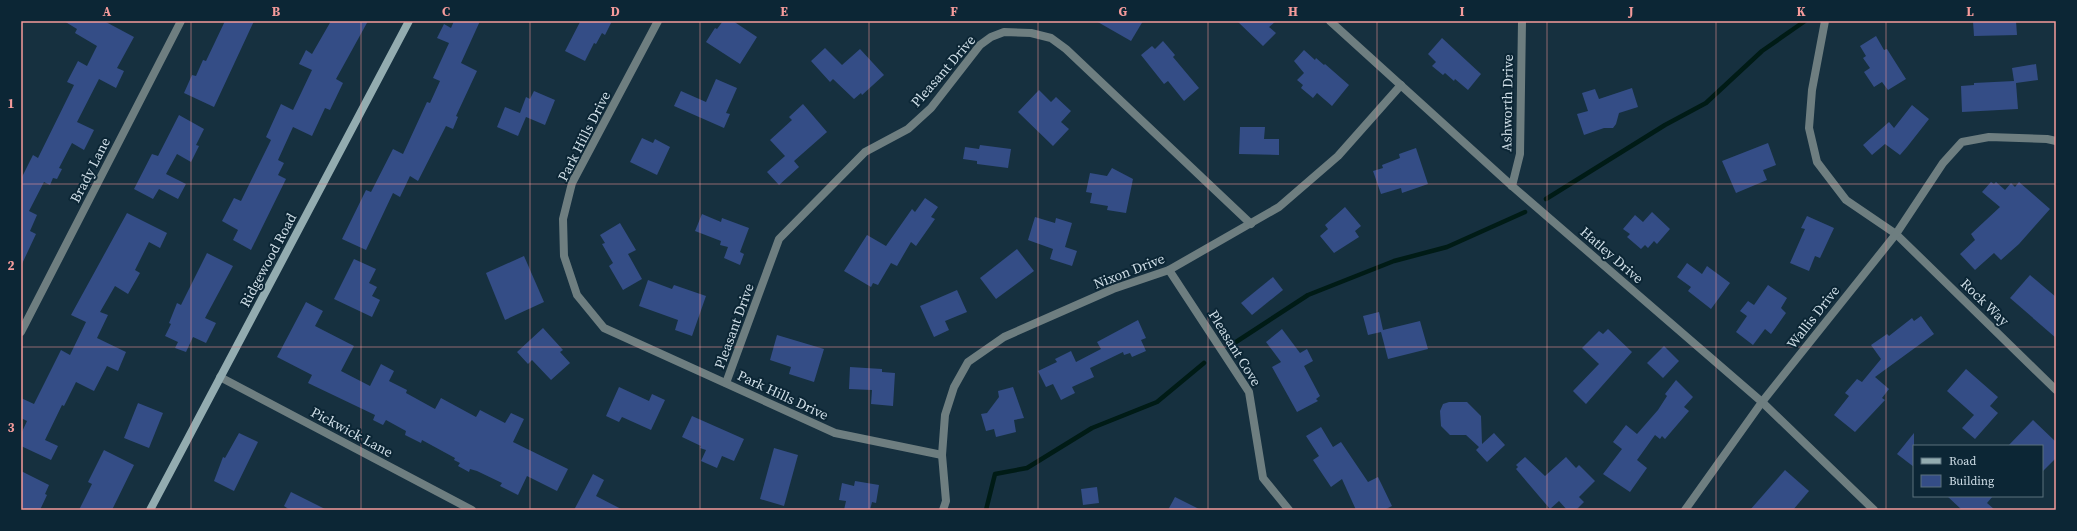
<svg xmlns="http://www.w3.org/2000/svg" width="2077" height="531" font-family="'Source Serif 4',serif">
<rect width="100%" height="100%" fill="#16303f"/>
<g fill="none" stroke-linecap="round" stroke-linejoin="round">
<g stroke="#001b16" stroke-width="4.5">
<polyline points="1546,199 1665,125 1706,103 1762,51 1805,21"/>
<polyline points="1236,342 1308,295 1394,261 1447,247 1525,212"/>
<polyline points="986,510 995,474 1027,468 1092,428 1157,402 1204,363"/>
</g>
</g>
<g fill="#344d86">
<polygon points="64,21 104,21 134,37 117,68 124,71 116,88 99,79 77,122 94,130 84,150 72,143 59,168 62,169 57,179 53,178 50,185 44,182 29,211 37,215 30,231 36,234 21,266 21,179 33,155 38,158 74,85 67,82 78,61 87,66 97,46 75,33 77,29"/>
<polygon points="225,21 254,21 214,107 184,93 192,75 196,76 203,60 206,61"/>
<polygon points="331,21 368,21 336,79 343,83 330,110 325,108 312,136 293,127 278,160 284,163 278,175 286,179 251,250 233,240 238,230 222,221 234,198 241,201 271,140 266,137 281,104 293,110 312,70 299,64 306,50 312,54"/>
<polygon points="454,21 480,21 461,63 477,71 456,116 458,117 453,129 446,126 418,181 410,176 400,197 393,193 366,250 342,239 366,190 371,192 393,149 403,154 427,102 430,103 440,81 433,78 449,43 437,38 444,24 451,28"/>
<polygon points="579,21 612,21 605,35 602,33 596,44 594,43 585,61 565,51 580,22"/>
<polygon points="723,21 733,21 757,37 740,64 706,42 715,28 717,29"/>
<polygon points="1096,21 1143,21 1131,41"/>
<polygon points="1237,21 1276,21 1269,27 1276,33 1263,46"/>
<polygon points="1973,21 2016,21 2017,35 1974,36"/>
<polygon points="1876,36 1884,50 1887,49 1906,79 1888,90 1882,82 1874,87 1864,72 1870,68 1863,58 1866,56 1860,46"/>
<polygon points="1442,38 1481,74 1468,90 1455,79 1454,81 1445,73 1443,75 1432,66 1436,62 1428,54"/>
<polygon points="1163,41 1175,55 1173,57 1199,88 1184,101 1168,81 1164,84 1141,55 1152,46 1155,49"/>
<polygon points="825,48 842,65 860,49 884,75 862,95 861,93 854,99 833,79 830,82 811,61"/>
<polygon points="1304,50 1315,60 1316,58 1324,65 1325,64 1349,85 1332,106 1317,93 1313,98 1301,88 1303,85 1297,80 1304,73 1294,61"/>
<polygon points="2036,64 2038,80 2016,83 2018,109 1962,112 1961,86 1974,85 1974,83 2014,81 2012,68"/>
<polygon points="716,79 737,88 726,113 730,114 724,128 674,106 681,91 706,102"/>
<polygon points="1632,88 1638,107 1619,113 1616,124 1613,128 1604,128 1584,135 1577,114 1588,111 1582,93 1595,89 1599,99"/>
<polygon points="1039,90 1051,102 1056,97 1071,111 1061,122 1069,129 1053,146 1018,112"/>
<polygon points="534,91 555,100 545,125 526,117 518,136 497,127 505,107 520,113 526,97 530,99"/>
<polygon points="803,104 827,132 794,161 799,167 779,185 767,172 785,156 770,140 792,120 789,117"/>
<polygon points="1912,105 1929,119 1907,147 1900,155 1885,144 1872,155 1863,145 1889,122 1894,128"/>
<polygon points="179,115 204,129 196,145 199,146 191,162 177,154 166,174 186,184 178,199 159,189 153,199 134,189 152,154 158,156"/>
<polygon points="1240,127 1265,127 1264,139 1279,139 1279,155 1239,154"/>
<polygon points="642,138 653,143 655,139 670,147 657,175 630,162"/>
<polygon points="1768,143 1776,165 1763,170 1767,180 1736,193 1722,161"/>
<polygon points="980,145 1011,149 1008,168 977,164 977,161 963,159 965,147 979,149"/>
<polygon points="1416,148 1428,184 1402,193 1401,188 1381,194 1373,171 1383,168 1382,165 1400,158 1399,154"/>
<polygon points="1112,168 1133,179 1126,213 1107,210 1108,206 1090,203 1092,193 1086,192 1090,173 1107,176"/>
<polygon points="1991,182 1994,184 1996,182 2005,190 2011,183 2015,187 2019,182 2050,209 2019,244 2001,260 1994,253 1975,270 1960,254 1975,240 1971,234 2000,207 1982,192"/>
<polygon points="925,198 938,207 931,217 935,219 916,246 911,242 897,266 891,263 878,285 873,283 871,287 844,271 867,235 886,246 912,209 915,212"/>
<polygon points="1345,207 1361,226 1355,231 1359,237 1334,253 1320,236 1328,229 1325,225"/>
<polygon points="1652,212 1670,229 1657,244 1654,241 1648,248 1645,245 1641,249 1627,237 1630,234 1623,229 1635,215 1643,222"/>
<polygon points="127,213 167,233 160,248 149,242 135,270 140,273 128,294 115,286 100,312 108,315 97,338 126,352 118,371 107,366 94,391 76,382 64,406 62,405 45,440 58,446 51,460 21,446 21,434 27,421 21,418 21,398 34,404 61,350 70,355 86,322 71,315"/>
<polygon points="702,214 721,222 722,218 749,228 740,252 744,254 740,265 724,258 728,247 720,245 721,241 695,231"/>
<polygon points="1807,216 1834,228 1820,258 1815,256 1809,271 1790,263 1805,229 1801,228"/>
<polygon points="1035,217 1055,223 1056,218 1072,223 1065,247 1077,251 1072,266 1050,259 1053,249 1028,240"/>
<polygon points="620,223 636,250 628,254 642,279 623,290 609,266 613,263 602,244 605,243 600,235"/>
<polygon points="1017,249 1034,271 996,299 980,278"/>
<polygon points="207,253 233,266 205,318 216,323 206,343 193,337 186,352 175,348 178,342 165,336 171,324 169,323 177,303 181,305"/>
<polygon points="524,256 544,302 505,320 486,273"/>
<polygon points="354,259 376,269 369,283 377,287 372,296 380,300 372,317 334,299"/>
<polygon points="1687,263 1702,274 1707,266 1730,283 1711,309 1688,291 1691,287 1677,277"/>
<polygon points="2030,275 2056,297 2056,338 2010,298"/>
<polygon points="1273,277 1283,290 1252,315 1241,303"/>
<polygon points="648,280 672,289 674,285 706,296 692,336 675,330 678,320 639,306"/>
<polygon points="1768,285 1787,298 1781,308 1786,313 1771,334 1765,329 1753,345 1736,332 1747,316 1740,311 1748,301 1754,305"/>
<polygon points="957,290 967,312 945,321 949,330 934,337 920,306"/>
<polygon points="306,302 323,311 315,326 354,346 341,371 370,386 381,364 394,371 389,381 407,390 406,393 435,409 441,398 476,417 480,410 505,423 511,413 524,419 513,442 568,469 557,491 527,476 518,495 500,486 502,483 477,471 470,469 469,472 458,466 460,463 454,460 455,458 422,440 421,443 405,435 406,431 386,420 383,425 373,420 375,415 308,383 312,375 277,357"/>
<polygon points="1379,312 1383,330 1420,321 1428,349 1388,359 1381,332 1368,335 1363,316"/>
<polygon points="1921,316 1934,334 1875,377 1889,389 1882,398 1885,400 1855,432 1834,415 1849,396 1845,393 1857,379 1862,382 1881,359 1871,345 1887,334 1889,336 1912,318 1914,321"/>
<polygon points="1138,320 1146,338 1141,340 1146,351 1132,357 1130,353 1124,355 1123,352 1090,368 1094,377 1072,387 1075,393 1061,400 1053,384 1046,387 1038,371 1057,362 1055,359 1071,351 1076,362 1101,349 1097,342"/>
<polygon points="543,328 563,350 560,352 570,363 551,380 532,360 528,364 517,352"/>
<polygon points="1282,329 1300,353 1307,349 1313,361 1304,366 1320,396 1316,399 1318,401 1297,412 1272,367 1281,362 1266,342"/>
<polygon points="1608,329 1632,352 1586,404 1573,391 1599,364 1582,348 1599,331 1603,334"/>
<polygon points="777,335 824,349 814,382 789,374 791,367 770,360"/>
<polygon points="1664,346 1679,361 1663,378 1647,363"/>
<polygon points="850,367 882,369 882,372 895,373 893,406 871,404 872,390 849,389"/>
<polygon points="1966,369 1998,397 1990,406 1998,413 1975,439 1962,428 1974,415 1947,391"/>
<polygon points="1676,380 1693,397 1684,407 1689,411 1665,439 1662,436 1660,439 1655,435 1637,460 1647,468 1630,492 1603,474 1622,449 1613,442 1626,425 1637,434 1658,410 1667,396 1665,394"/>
<polygon points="619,387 649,401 652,394 665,400 651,430 622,417 619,422 606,416"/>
<polygon points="1013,387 1024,418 1014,420 1016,432 996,437 994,429 986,431 981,414 987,413 999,397 998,391"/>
<polygon points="1449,402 1467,402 1481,416 1482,444 1494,433 1505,445 1487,462 1476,450 1479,447 1466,435 1450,435 1441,426 1440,411 1443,404"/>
<polygon points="138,403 163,413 149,448 124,438"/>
<polygon points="692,416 744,439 734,461 722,456 717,468 701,461 706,450 700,448 701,446 682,437"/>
<polygon points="2033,420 2056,442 2056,458 2042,472 2042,446 2008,446"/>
<polygon points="1321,427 1333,447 1341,442 1368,482 1378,477 1392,506 1384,510 1356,510 1342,479 1331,487 1313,460 1319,456 1306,436"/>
<polygon points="239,433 258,442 234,491 214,481 223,457 225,458"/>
<polygon points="1914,433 1914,467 1897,454"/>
<polygon points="774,448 798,455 784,506 760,499"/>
<polygon points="104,450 134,465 112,510 79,510 92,484 88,482"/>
<polygon points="1525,457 1545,476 1566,457 1576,468 1579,465 1595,481 1579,497 1584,502 1576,510 1567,510 1559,501 1550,509 1516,469 1518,467 1516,465"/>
<polygon points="1785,470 1809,491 1793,510 1750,510"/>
<polygon points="21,471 49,485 45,494 47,495 40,510 27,510 21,507"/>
<polygon points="593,474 604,480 596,496 623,510 574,510"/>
<polygon points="855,481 879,485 876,503 872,502 870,510 844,510 846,501 839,500 842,483 854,486"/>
<polygon points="1097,487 1099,503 1083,505 1081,489"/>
<polygon points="291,492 327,510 290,510 284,506"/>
<polygon points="1947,496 1993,496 1987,503 1995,510 1962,510"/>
<polygon points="1175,497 1201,510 1168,510"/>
</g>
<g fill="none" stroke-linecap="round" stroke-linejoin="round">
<g stroke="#6e7e80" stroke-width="8">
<polyline points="658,21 572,183 563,219 564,256 577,295 604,328 835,433 942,455"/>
<polyline points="1330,21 1512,186 1762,402 1874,510"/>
<polyline points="1825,21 1812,90 1809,128 1817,162 1846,200 1896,234 2056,390"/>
<polyline points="1512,186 1520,154 1522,21"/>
<polyline points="1169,270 1249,392 1263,478 1289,510"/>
<polyline points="21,332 181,21"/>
<polyline points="220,377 472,510"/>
<polyline points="726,383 779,239 865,152 908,129 931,108 980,45 991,37 1004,32 1031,33 1051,38 1066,49 1251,224"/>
<polyline points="943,510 946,501 942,455 945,415 954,387 968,362 1004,337 1113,289 1169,270 1279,207 1338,156 1401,85"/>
<polyline points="1685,510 1762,402 1896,234 1943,163 1962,142 1989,137 2047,139 2056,141"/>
</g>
<polyline stroke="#93acb0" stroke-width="8" points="150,510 409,21"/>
</g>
<path fill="none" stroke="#f59b9b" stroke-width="1" stroke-opacity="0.55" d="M191,21V510M361,21V510M530,21V510M700,21V510M869,21V510M1038,21V510M1208,21V510M1377,21V510M1547,21V510M1716,21V510M1886,21V510M21,184H2056M21,347H2056"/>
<g text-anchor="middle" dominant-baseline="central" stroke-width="4" stroke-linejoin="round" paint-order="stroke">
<g font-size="14" fill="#cfdee7" stroke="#0c2635">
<text transform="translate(943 71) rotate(-49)">Pleasant Drive</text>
<text transform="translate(1507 103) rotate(-89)">Ashworth Drive</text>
<text transform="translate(584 136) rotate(-63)">Park Hills Drive</text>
<text transform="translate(90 170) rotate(-63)">Brady Lane</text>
<text transform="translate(1612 255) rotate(41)">Hatley Drive</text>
<text transform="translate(268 260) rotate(-62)">Ridgewood Road</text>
<text transform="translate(1129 271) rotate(-21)">Nixon Drive</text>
<text transform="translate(1985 302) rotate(44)">Rock Way</text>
<text transform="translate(1813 317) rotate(-52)">Wallis Drive</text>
<text transform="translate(734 326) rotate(-70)">Pleasant Drive</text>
<text transform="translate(1235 348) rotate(58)">Pleasant Cove</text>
<text transform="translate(783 395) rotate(25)">Park Hills Drive</text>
<text transform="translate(352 432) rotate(28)">Pickwick Lane</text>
</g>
</g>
<rect width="2077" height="531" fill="none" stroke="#0c2635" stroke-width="44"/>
<rect x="1913" y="445" width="130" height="52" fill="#0c2635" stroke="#5a707c"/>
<rect x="1921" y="458" width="20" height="6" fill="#93acb0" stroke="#5a707c"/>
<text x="1949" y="465" font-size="12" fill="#cfdee7">Road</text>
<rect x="1921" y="475" width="20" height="12" fill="#344d86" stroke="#5a707c"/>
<text x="1949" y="485" font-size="12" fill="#cfdee7">Building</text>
<rect x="22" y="22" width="2033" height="487" fill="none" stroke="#f59b9b" stroke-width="1.5"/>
<g font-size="13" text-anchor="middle" font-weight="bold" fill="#f59b9b">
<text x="107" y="16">A</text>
<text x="276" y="16">B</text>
<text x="446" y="16">C</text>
<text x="615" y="16">D</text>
<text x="784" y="16">E</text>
<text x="954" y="16">F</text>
<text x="1123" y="16">G</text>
<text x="1293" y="16">H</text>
<text x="1462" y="16">I</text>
<text x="1631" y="16">J</text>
<text x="1801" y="16">K</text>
<text x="1970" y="16">L</text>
<text x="11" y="108">1</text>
<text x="11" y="270">2</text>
<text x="11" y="432">3</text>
</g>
</svg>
